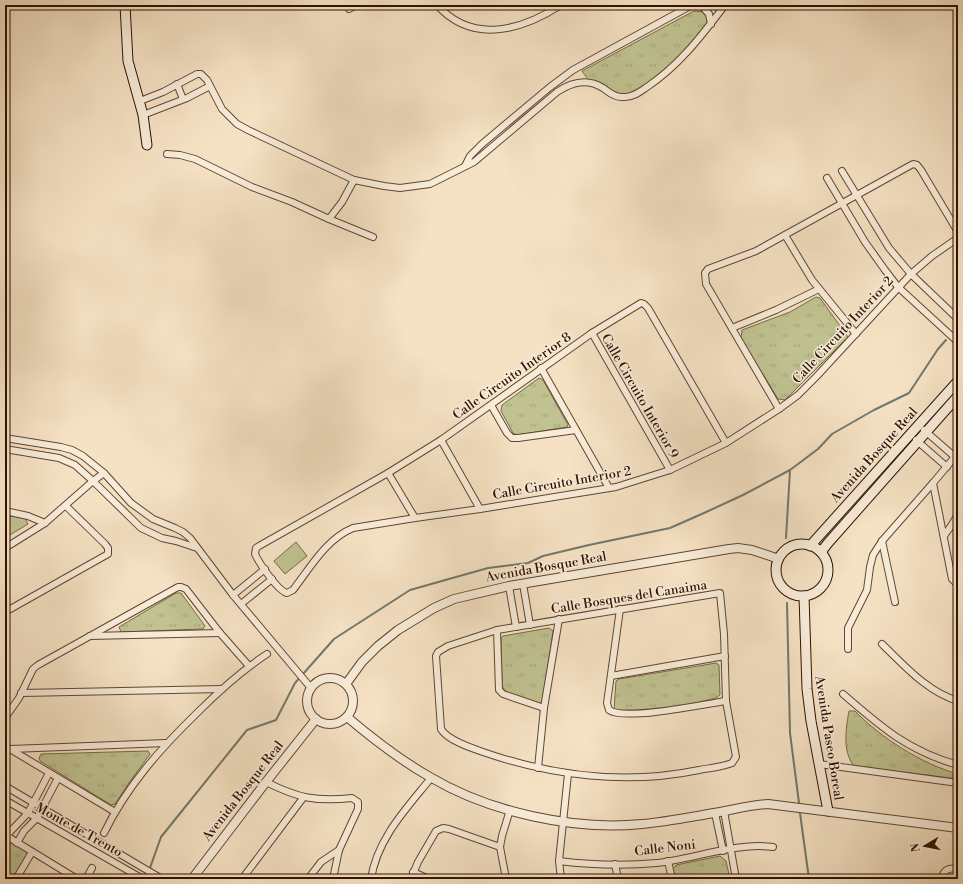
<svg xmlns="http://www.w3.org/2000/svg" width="963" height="884" font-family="'Libre Bodoni',serif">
<defs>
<pattern id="park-tufts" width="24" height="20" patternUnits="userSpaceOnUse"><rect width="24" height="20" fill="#c0c291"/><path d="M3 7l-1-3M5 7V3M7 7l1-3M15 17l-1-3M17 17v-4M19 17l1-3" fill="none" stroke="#a5a67b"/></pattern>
</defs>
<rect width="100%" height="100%" fill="#f5e2c4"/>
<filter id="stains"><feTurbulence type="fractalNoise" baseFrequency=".005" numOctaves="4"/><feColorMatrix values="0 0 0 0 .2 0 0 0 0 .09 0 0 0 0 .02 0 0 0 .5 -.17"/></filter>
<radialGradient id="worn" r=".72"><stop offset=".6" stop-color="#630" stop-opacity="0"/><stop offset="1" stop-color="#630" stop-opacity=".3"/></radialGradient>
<polygon fill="#c0c291" stroke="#786a48" points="296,542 307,556 285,574 274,561"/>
<g fill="url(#park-tufts)" stroke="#786a48">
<path d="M694,11L703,12C707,16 708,20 707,25C703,41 645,92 630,95C618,97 611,88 602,84C598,82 593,82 590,80C587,79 584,74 582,71Z"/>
<polygon points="816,297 820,298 848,337 785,400 778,399 741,338 742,330 790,312"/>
<polygon points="539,378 543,380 568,425 567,427 517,435 513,433 501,411 502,405"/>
<polygon points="5,515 25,518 28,524 5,538"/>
<polygon points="176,593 181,593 205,626 203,629 121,632 119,627"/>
<path d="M549,628L553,631L543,702L539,704C528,700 506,698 502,685L501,638L503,636Z"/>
<polygon points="716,663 719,665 720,695 716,698 678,707 651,711 615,712 614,710 616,681 619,679"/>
<path d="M849,711H855C881,738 922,764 958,774V779L854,766C842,751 846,728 849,711Z"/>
<polygon points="148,751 150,754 131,780 115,804 111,805 40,761 39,758 41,754"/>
<polygon points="5,838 29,853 13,879 5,879"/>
<polygon points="720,856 726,861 730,879 675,879 673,869 676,865"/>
</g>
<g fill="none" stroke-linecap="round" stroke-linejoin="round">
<g stroke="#71786d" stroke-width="2">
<polyline points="786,538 790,470"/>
<polyline points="787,603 790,733 799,803"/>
<polyline points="800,813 809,879"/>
<polyline points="146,879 161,837 247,730 276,720 295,683 334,639 410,590 488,568 528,563 543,556 589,545 670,528 704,513 743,495 790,470 818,449 832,434 874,410 909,393 938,349 946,340"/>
</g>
<g stroke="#614531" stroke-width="8">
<g id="minor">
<path d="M437,5C473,45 522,30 561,5"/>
<polyline points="701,5 709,14 711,24"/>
<polyline points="349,9 357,5"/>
<polyline points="177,84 183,99"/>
<path d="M140,101L163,92L197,74H201L207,80L222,109L237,124L248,130L354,180L384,186L400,188L430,184L474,162L557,92C572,82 587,78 603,88C610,93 616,98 625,97C634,97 641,91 647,87C680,65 702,35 725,5"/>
<polyline points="143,115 187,98 210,86"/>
<polyline points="167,154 180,155 195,159 252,187 292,202 329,219 373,237"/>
<polyline points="465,166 470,156 482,144 550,87 573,70 692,5"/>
<polyline points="842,171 889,248 911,274 958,319"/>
<polyline points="827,178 865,242 885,270 898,287 958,342"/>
<polyline points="329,219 342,202 354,180"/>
<polyline points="785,235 812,280 856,334"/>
<polyline points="732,328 776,310 819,289"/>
<polyline points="592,333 670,470"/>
<polyline points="541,368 609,488"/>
<polyline points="491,405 507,433 512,438 518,438 576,430"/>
<polyline points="779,409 706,284 705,273 708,269 756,251 913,164 917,165 921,170 958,232"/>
<polyline points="924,430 955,457"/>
<polyline points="5,438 61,447 72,450 83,456 104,473 131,503 153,519 175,528 183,532 190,538 233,595 311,688"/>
<polyline points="441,440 480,509"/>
<polyline points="916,440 947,467"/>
<path d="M726,443L648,308L644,304L641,303L592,333L441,440L388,473L259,546L256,548L255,554C259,563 278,591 287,593L293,590C310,568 326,539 353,528L415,518L480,509L616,487L670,470L726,443L779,409L798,395L816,377L911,274L932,256L958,238"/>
<polyline points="5,449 59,458 75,465 93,481 141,528 162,538 176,541 197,548"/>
<polyline points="388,473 415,518"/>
<polyline points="933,483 952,579 958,585"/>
<polyline points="5,511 28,516 45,523"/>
<polyline points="944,536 953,523 958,514"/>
<polyline points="882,541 895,602"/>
<polyline points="5,548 45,523 93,481 104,473"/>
<polyline points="523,584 530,625"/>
<polyline points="509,586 516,627"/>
<path d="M720,593L724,634L726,701L736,757L732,763C722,767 710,768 699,770C627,785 552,776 483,752C471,748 447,740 441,729L436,656L438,652L448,646L497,630Z"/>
<polyline points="233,595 265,569"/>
<polyline points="241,604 272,579"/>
<path d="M620,609L607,703L609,710C624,721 706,704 726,701"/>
<polyline points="5,612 108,554 108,548 105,544 66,506"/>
<polyline points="497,630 499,690 503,694 544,708"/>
<polyline points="90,636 220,633"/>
<path d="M882,644C904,665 927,692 958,701"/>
<polyline points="848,649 848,628 867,590 870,567 873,555 882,541 933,483 958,453"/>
<polyline points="611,676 725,656"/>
<polyline points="21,693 222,689"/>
<path d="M843,694C881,727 908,751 958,765"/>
<polyline points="5,718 19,698 33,669 38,665 178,587 181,587 186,589 220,633 249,666"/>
<polyline points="5,746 115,812"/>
<polyline points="11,749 166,743"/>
<polyline points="819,764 958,783"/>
<polyline points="538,768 544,708 559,619"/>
<path d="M266,782C298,798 316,802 352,798L358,802V809L339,850L333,879"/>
<polyline points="5,786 162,879"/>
<polyline points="5,800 143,879"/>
<polyline points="724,811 736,879"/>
<polyline points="715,813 723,851"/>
<path d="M104,833C127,786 160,749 197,713C219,691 241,671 267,654"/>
<polyline points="5,835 77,879"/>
<polyline points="6,836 28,813 49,773"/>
<polyline points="17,843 24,831 37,818 58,778"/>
<path d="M559,861C591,865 625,866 657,863C693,859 738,842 773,847"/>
<polyline points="668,861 672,879"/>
<polyline points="615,864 618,879"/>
<polyline points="413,872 429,879"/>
<polyline points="16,879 32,852"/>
<polyline points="86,879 92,868"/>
<polyline points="242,879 303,798"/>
<polyline points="308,879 321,862 339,850"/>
<path d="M371,879C377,839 406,809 431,778"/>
<polyline points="411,879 418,862 436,831 443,828 449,829 500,847"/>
<polyline points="506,879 500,847 502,836 510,810"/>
<polyline points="561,879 559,861 568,774"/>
<path d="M941,879C944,870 948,867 958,869"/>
</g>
</g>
<g stroke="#614531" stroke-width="10">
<g id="tertiary">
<circle cx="330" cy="701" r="23"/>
<polyline points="346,684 362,662 378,646 398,630 434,608 454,599 509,586 729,549 738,548 752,550 779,559"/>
<path d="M347,717C373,739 400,760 430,777C489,812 574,831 642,824C666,822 690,817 714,813C732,810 749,805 768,804L958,828"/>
<polyline points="192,879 266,782 316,719"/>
</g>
</g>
<g stroke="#301100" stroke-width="11">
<g id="secondary">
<polyline points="125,5 128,61 143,115 147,145"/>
<circle cx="802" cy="570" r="26"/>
<polyline points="810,546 958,381"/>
<polyline points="821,552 828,543 958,396"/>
<polyline points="804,596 807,689 811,721 828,811"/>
</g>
</g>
<use href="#minor" stroke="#f8ecd9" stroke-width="6"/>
<use href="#tertiary" stroke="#f8ecd9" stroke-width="8"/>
<use href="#secondary" stroke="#f8ecd9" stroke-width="9"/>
</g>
<g text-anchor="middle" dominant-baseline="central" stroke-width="3" stroke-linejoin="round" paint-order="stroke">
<g font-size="13" fill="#301100" stroke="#f8ecd9">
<text transform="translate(843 330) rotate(-47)">Calle Circuito Interior 2</text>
<text transform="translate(512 376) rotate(-35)">Calle Circuito Interior 8</text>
<text transform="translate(640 396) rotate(60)">Calle Circuito Interior 9</text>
<text transform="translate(874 455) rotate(-48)">Avenida Bosque Real</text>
<text transform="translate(562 483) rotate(-10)">Calle Circuito Interior 2</text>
<text transform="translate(546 567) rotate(-10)">Avenida Bosque Real</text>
<text transform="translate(629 597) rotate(-9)">Calle Bosques del Canaima</text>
<text transform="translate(829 738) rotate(81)">Avenida Paseo Boreal</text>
<text transform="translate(243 791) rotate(-52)">Avenida Bosque Real</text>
<text transform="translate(79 830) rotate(29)">Monte de Trento</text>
<text transform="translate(665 848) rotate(-7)">Calle Noni</text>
</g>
</g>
<rect width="963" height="884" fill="none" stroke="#f5e2c4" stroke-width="20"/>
<rect x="6" y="6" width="951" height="872" fill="none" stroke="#301100" stroke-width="2"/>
<rect x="10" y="10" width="943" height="864" fill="none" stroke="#301100"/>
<g transform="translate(925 846) rotate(260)" stroke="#f8ecd9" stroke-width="3" paint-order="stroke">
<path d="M0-3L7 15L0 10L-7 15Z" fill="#301100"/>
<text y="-6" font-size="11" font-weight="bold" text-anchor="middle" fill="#301100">N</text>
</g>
<rect width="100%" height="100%" filter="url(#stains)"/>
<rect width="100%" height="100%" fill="url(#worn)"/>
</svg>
